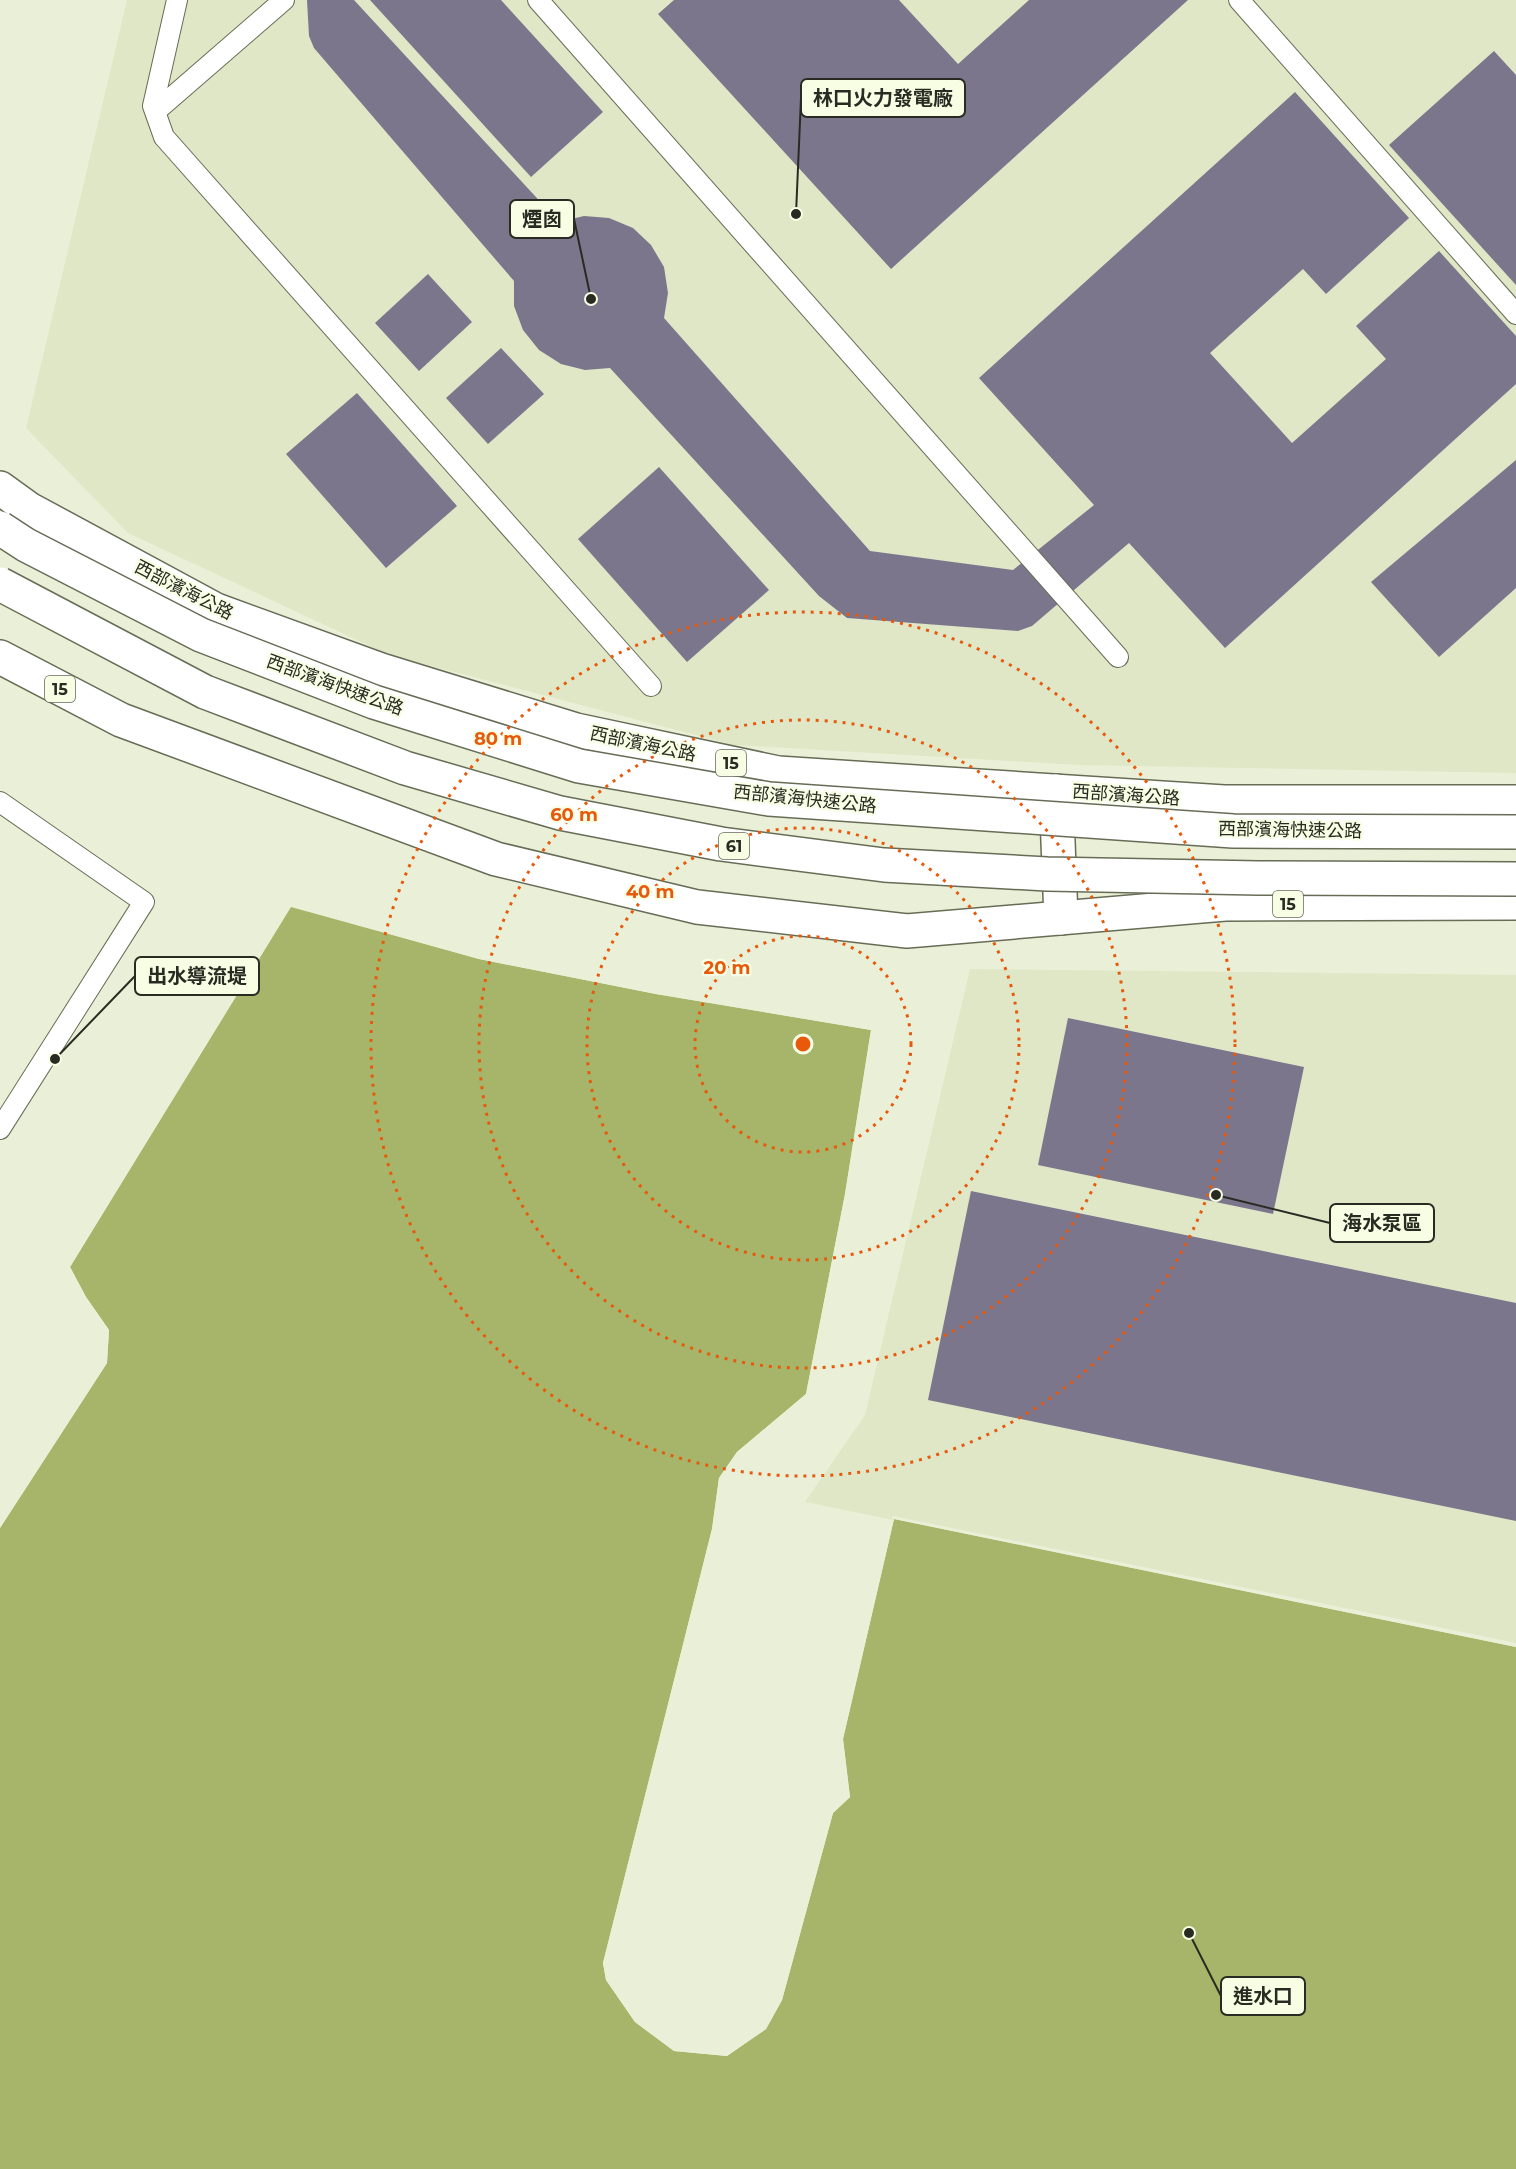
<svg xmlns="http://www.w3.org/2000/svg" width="1516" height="2169" font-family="Montserrat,'Noto Sans TC',sans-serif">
<rect width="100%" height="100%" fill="#eaf0d7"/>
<g fill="#dfe7c7">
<polygon points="127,0 1516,0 1516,773 1080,765 734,745 389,655 128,533 26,428"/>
<polygon points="970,969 1516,975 1516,1647 805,1502 865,1415"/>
</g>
<polygon fill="#a6b569" points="291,906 479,959 656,994 871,1030 845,1194 806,1394 737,1452 719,1478 712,1529 603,1963 606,1980 635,2022 674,2051 727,2056 766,2029 782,2000 833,1813 850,1797 843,1739 894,1519 1516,1647 1516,2169 0,2169 0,1528 107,1363 109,1330 86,1297 70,1267"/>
<polygon fill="#eaf0d7" points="290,904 480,956 657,991 873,1029 848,1195 809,1395 739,1454 722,1479 715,1530 606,1963 609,1979 637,2020 675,2048 726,2053 764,2027 779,1999 830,1812 846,1795 840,1738 893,1516 1516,1643 1516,1647 894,1519 843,1739 850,1797 833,1813 782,2000 766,2029 727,2056 674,2051 635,2022 606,1980 603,1963 712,1529 719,1478 737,1452 806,1394 845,1194 871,1030 656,994 479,959 291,907 70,1267 86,1297 109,1330 107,1363 0,1528 0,1522 104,1362 106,1331 83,1298 67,1266"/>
<g fill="#7c768c">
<polygon points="307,0 354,0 559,222 584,216 609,218 633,228 651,245 664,267 668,293 664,318 870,551 1013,570 1094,505 979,378 1295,92 1409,218 1326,294 1303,269 1210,353 1292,443 1386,359 1356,326 1439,251 1516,336 1516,384 1225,648 1129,543 1032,626 1018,631 847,618 819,596 610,368 585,370 561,364 539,350 523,330 514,306 514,281 314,48 309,36"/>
<polygon points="370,0 501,0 603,112 531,177"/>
<polygon points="674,0 899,0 958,64 1029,0 1188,0 891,269 658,14"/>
<polygon points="1494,51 1516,75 1516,285 1389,145"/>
<polygon points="428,274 472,322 419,371 375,323"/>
<polygon points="501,348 544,394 488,444 446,398"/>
<polygon points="357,393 457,506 386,568 286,454"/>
<polygon points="1516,460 1516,588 1439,657 1371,582"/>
<polygon points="659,467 769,590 687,662 578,539"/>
<polygon points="1068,1018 1304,1067 1273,1214 1038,1165"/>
<polygon points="971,1191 1516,1303 1516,1521 928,1400"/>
</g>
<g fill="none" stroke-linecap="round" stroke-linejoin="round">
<g stroke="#676c56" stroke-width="22">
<g id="service">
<polyline points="177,0 153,106 164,137 651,686"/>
<polyline points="538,0 1118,657"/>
<polyline points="1239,0 1516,314"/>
<polyline points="156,111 284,0"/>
<polyline points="0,802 144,902 0,1129"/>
</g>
</g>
<g stroke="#676c56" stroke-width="36">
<polyline id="minor" points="1056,791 1061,918"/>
</g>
<g stroke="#676c56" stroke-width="36">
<g id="primary">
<polyline points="0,488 29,509 216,610 381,670 576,730 778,773 1224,802 1516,802"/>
<polyline points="0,657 121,720 496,859 697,907 907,931 1225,904 1516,903"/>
</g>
</g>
<use href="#service" stroke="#fff" stroke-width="20"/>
<use href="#minor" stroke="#fff" stroke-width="33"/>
<use href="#primary" stroke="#fff" stroke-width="33"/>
<g stroke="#676c56" stroke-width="36" stroke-linecap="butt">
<g id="trunk-bridge">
<polyline points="0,528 26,545 201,635 374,702 579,766 769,799 1233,831 1516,832"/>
<polyline points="0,584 205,692 405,768 560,813 721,844 884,865 1047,874 1259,878 1516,879"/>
</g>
</g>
<use href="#trunk-bridge" stroke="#fff" stroke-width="33"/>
</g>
<g fill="none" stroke="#e8590c" stroke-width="3" stroke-dasharray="3 6">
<circle cx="803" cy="1044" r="108"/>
<circle cx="803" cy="1044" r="216"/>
<circle cx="803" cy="1044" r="324"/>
<circle cx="803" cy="1044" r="432"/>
</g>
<g text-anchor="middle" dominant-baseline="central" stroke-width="4.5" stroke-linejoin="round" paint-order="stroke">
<g fill="#f7fee4" stroke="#676a5c" stroke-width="1.5">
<rect x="45" y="676" width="30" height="26" rx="4.5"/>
<rect x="716" y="750" width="30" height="26" rx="4.5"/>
<rect x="719" y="833" width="30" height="26" rx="4.5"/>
<rect x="1273" y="891" width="30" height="26" rx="4.5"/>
</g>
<g font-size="16" font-weight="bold" fill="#292b22">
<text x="60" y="689">15</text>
<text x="731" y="763">15</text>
<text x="734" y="846">61</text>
<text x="1288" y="904">15</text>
</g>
<g font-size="18" fill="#292b22" stroke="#f7fee4">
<text transform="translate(184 590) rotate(27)">西部濱海公路</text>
<text transform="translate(335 685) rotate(20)">西部濱海快速公路</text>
<text transform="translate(643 744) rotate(12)">西部濱海公路</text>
<text transform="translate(1126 795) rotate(4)">西部濱海公路</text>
<text transform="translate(805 799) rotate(6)">西部濱海快速公路</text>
<text transform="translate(1290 830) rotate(1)">西部濱海快速公路</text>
</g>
</g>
<circle cx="803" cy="1044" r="9" fill="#e8590c" stroke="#f7fee4" stroke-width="3"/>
<g font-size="18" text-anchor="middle" font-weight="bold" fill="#e8590c" stroke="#f7fee4" stroke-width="4.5" stroke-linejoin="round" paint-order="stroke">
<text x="498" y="745">80 m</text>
<text x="574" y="821">60 m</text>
<text x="650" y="898">40 m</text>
<text x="727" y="974">20 m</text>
</g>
<path fill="none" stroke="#292b22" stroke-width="2" d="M796 214L801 98M591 299L574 219M55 1059L135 976M1216 1195L1330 1223M1189 1933L1221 1996"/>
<g fill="#292b22" stroke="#f7fee4" stroke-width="2">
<circle cx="796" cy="214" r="6"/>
<circle cx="591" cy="299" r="6"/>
<circle cx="55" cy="1059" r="6"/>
<circle cx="1216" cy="1195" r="6"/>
<circle cx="1189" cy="1933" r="6"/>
</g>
<g fill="#f7fee4" stroke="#292b22" stroke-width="2">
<rect x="801" y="79" width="164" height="38" rx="6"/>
<rect x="510" y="200" width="64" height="38" rx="6"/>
<rect x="135" y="957" width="124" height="38" rx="6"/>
<rect x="1330" y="1204" width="104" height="38" rx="6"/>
<rect x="1221" y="1977" width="84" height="38" rx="6"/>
</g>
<g font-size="20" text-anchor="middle" font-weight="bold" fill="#292b22">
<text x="883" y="105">林口火力發電廠</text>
<text x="542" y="226">煙囪</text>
<text x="197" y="983">出水導流堤</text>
<text x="1382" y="1230">海水泵區</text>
<text x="1263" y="2003">進水口</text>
</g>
</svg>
